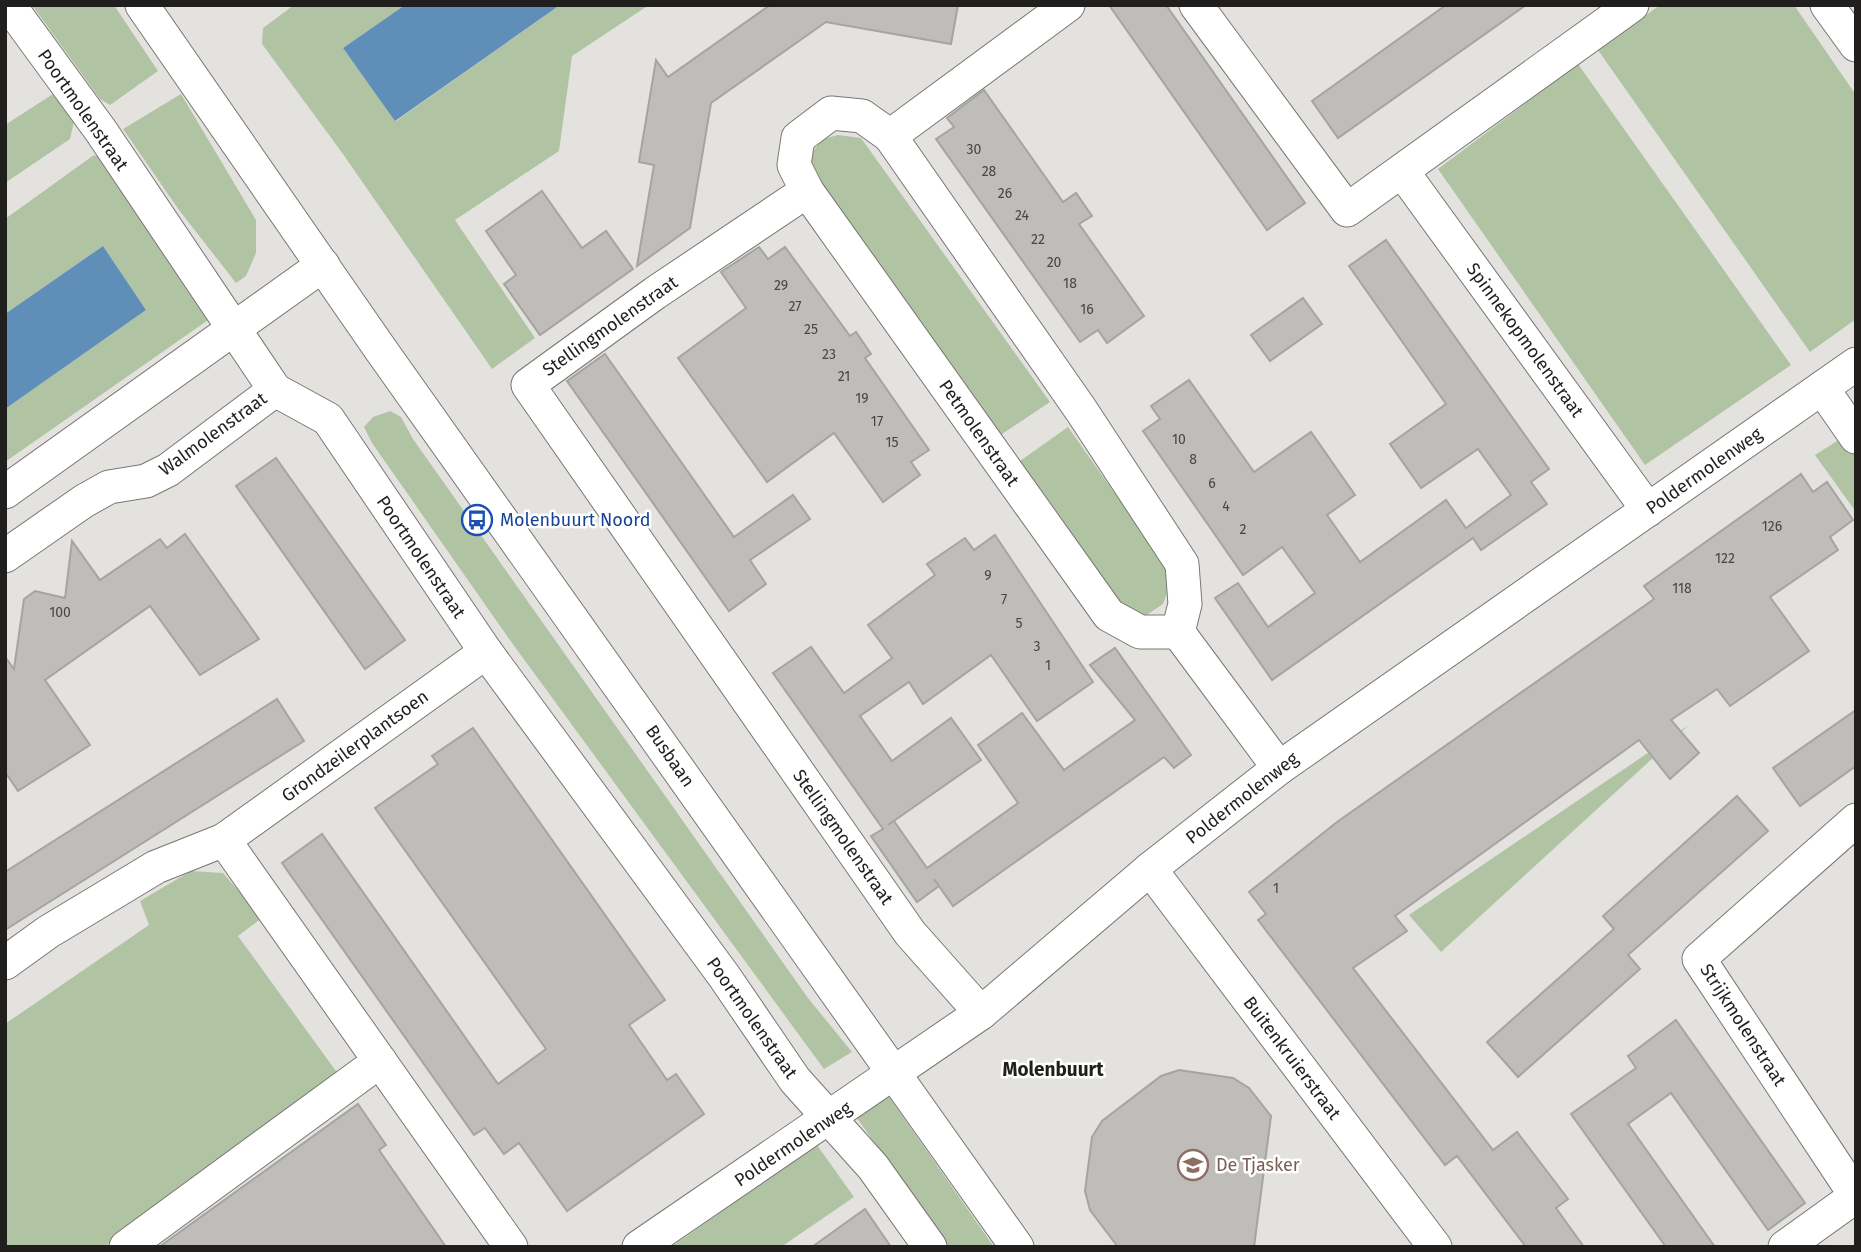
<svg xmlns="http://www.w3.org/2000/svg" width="1861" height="1252" font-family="'Fira Sans',sans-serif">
<rect width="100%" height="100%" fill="#e4e2df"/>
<g fill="#b0c4a3">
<polygon points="32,5 114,5 158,71 110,105 100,99"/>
<polygon points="294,5 405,5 343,48 396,121 560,5 649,5 572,56 559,151 455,220 535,338 492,369 343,154 262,44 263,28"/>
<polygon points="1660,5 1794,5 1856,95 1856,319 1810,352 1598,50"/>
<polygon points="1578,64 1791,365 1645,465 1438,169"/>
<polygon points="53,94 74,121 70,139 5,183 5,125"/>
<polygon points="181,94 256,220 256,253 246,276 236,283 179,210 123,129"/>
<polygon points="838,135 861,138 1050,402 999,436 810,169 809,156 823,139"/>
<polygon points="94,155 102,158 211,318 5,462 5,409 146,310 103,246 5,314 5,219"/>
<polygon points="390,411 401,417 413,439 808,998 852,1052 824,1069 512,643 372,443 364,427 373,417"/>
<polygon points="1068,427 1173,576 1163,604 1145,616 1129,614 1020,473 1020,461"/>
<polygon points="1856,429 1856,512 1815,455"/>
<polygon points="1689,725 1441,952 1409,915"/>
<polygon points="191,871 223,873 262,918 238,936 341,1078 104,1247 5,1247 5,1024 149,925 140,901"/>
<polygon points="889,1097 994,1247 947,1247 857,1118"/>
<polygon points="817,1145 854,1197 781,1247 671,1247"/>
</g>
<g fill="#5f8fb9">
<polygon points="405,5 560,5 395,121 343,48"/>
<polygon points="103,246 146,310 5,409 5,314"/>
</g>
<g fill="#bfbdba" stroke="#a5a4a1" stroke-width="2">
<polygon points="770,5 958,5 951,44 826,22 711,103 690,228 637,266 654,165 639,162 656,60 668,77"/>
<polygon points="1109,5 1166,5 1305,203 1267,230"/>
<polygon points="1446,5 1526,5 1338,138 1312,101"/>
<polygon points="984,90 1063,202 1076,193 1092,216 1079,224 1144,316 1107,343 1098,330 1080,342 936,139 954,127 947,118"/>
<polygon points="542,191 582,248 606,231 633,269 540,335 504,284 516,275 486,231"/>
<polygon points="1386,240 1549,469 1531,482 1547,504 1481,550 1473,538 1272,680 1215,598 1238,583 1268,627 1315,593 1282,547 1243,575 1143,431 1160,419 1151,406 1189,380 1254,472 1311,432 1355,495 1327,515 1360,562 1446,500 1466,528 1511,495 1478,449 1421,488 1390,444 1446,404 1349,266"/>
<polygon points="759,247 768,259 785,247 850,336 856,332 871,354 865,358 929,450 911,462 920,475 883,502 834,433 767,482 678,358 746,308 721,272"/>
<polygon points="1303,298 1322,324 1270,361 1251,335"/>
<polygon points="605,354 734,537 793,495 810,519 750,560 766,584 729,611 567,381"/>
<polygon points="276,458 405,640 365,669 236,486"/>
<polygon points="1801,474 1813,492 1827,482 1853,520 1830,537 1838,550 1770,597 1809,651 1730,706 1717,689 1671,720 1699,753 1670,779 1639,740 1395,916 1407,931 1353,968 1493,1150 1517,1132 1568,1199 1556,1208 1584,1247 1526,1247 1457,1156 1445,1165 1258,920 1266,914 1249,892 1337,822 1654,599 1644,586"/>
<polygon points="185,534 259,639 200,675 150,606 45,680 90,745 18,791 5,772 5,657 14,669 24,599 35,591 65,598 72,541 100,580 160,539 167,548"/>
<polygon points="995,535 1093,682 1037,721 991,655 923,704 909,682 860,716 892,761 951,718 981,760 888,825 894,821 927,868 1018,803 978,745 1022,713 1064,770 1135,720 1090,665 1115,648 1191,755 1174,768 1164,757 953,906 934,879 939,886 917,902 871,836 883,829 773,673 811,647 844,693 892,658 868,625 935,575 927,564 965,538 974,550"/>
<polygon points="277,699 304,741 5,930 5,872"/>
<polygon points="1856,710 1856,766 1800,806 1773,768"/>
<polygon points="473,728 665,1000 629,1025 667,1080 676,1074 704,1114 567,1211 519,1143 504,1154 485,1128 474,1135 282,863 322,834 498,1084 546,1049 375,808 438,764 432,756"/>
<polygon points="1737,796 1768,831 1628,955 1640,969 1518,1077 1487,1042 1614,929 1603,916"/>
<polygon points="1676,1020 1805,1203 1768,1230 1671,1093 1628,1124 1715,1247 1666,1247 1571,1114 1636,1068 1628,1056"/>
<polygon points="1179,1070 1233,1078 1249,1088 1271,1116 1254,1247 1118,1247 1090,1210 1085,1191 1092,1137 1102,1121 1161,1076"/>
<polygon points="358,1104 386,1145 379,1150 446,1247 159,1247"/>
<polygon points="865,1209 891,1247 812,1247"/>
</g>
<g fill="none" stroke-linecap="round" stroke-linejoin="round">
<g stroke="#787774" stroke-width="35">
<g id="minor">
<polyline points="9,5 101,131 275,390 328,419 486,652 724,976 795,1080 873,1167 930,1247"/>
<polyline points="142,5 381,350 1017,1247"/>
<polyline points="1196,5 1347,210 1632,5"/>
<polyline points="1827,5 1856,45"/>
<polyline points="890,136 1081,410 1182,564 1185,604 1178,632"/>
<polyline points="1402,171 1648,510"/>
<polyline points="807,191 1109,615 1140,632 1178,632"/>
<polyline points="1822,388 1856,437"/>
<polyline points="5,492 323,265"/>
<polyline points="5,556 84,501 109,487 146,481 168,470 275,390"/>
<polyline points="1178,632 1279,768"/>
<polyline points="224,840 511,1247"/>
<polyline points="1150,869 1435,1247"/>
<polyline points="5,963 48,932 156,867 224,840 486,652"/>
<polyline points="981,1013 910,933 528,385 655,293 807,191 794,165 798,138 831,113 862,116 890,136 1068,5"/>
<polyline points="126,1247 380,1061"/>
<polyline points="639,1247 981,1013 1150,869 1279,768 1856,364"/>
<polyline points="1785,1247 1856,1196 1699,959 1856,820"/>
</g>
</g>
<use href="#minor" stroke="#fff" stroke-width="33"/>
</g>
<defs>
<g id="bus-ring" transform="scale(1.575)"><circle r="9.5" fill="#fff" stroke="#1a4fb4" stroke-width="1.5"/><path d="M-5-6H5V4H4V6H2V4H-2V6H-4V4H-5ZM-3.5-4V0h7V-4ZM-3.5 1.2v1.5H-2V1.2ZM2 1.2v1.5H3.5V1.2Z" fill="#1a4fb4"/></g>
<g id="school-ring" transform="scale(1.575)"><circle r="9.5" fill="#fff" stroke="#8d6e63" stroke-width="1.5"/><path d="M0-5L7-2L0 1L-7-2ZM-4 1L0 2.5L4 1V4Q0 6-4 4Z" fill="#8d6e63"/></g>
</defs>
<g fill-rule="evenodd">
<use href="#bus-ring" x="477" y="520"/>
<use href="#school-ring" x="1193" y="1165"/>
</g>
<g text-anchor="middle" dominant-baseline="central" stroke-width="5" stroke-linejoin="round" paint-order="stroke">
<g font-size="14" fill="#484645">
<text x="974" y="149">30</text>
<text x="989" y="171">28</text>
<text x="1005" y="193">26</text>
<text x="1022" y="215">24</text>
<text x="1038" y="239">22</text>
<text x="1054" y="262">20</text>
<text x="1070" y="283">18</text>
<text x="781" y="285">29</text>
<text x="795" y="306">27</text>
<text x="1087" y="309">16</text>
<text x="811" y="329">25</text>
<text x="829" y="354">23</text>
<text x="844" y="376">21</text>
<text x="862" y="398">19</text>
<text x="877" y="421">17</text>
<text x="1179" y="439">10</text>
<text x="892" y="442">15</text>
<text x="1193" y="459">8</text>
<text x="1212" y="483">6</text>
<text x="1226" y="506">4</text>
<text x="1772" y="526">126</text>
<text x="1243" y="529">2</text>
<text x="1725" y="558">122</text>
<text x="988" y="575">9</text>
<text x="1682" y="588">118</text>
<text x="1004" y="599">7</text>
<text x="60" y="612">100</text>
<text x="1019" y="623">5</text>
<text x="1037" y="646">3</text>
<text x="1048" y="665">1</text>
<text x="1276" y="888">1</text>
</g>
<g font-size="18" fill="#201f1e" stroke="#fff">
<text transform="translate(83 110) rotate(55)">Poortmolenstraat</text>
<text transform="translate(610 326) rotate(-35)">Stellingmolenstraat</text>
<text transform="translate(1525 340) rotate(54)">Spinnekopmolenstraat</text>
<text transform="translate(979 433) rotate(55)">Petmolenstraat</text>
<text transform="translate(213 434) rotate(-36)">Walmolenstraat</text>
<text transform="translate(1704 471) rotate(-35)">Poldermolenweg</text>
<text transform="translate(421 557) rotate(56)">Poortmolenstraat</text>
<text transform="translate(355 746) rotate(-36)">Grondzeilerplantsoen</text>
<text transform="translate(670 756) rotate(55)">Busbaan</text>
<text transform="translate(1242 798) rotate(-38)">Poldermolenweg</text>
<text transform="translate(843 837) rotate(55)">Stellingmolenstraat</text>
<text transform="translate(752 1018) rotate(55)">Poortmolenstraat</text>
<text transform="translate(1743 1025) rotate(57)">Strijkmolenstraat</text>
<text transform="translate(1292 1058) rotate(53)">Buitenkruierstraat</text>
<text transform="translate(793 1144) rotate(-34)">Poldermolenweg</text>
</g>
<g font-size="18" fill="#164399" stroke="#fff" text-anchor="start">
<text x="500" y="520">Molenbuurt Noord</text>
</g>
<g font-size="18" fill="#785e54" stroke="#fff" text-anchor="start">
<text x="1216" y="1165">De Tjasker</text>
</g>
<g font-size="19" font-weight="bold" fill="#201f1e" stroke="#fff">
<text x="1053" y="1069">Molenbuurt</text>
</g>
</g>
<rect width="1861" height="1252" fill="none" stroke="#201f1e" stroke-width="14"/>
</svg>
